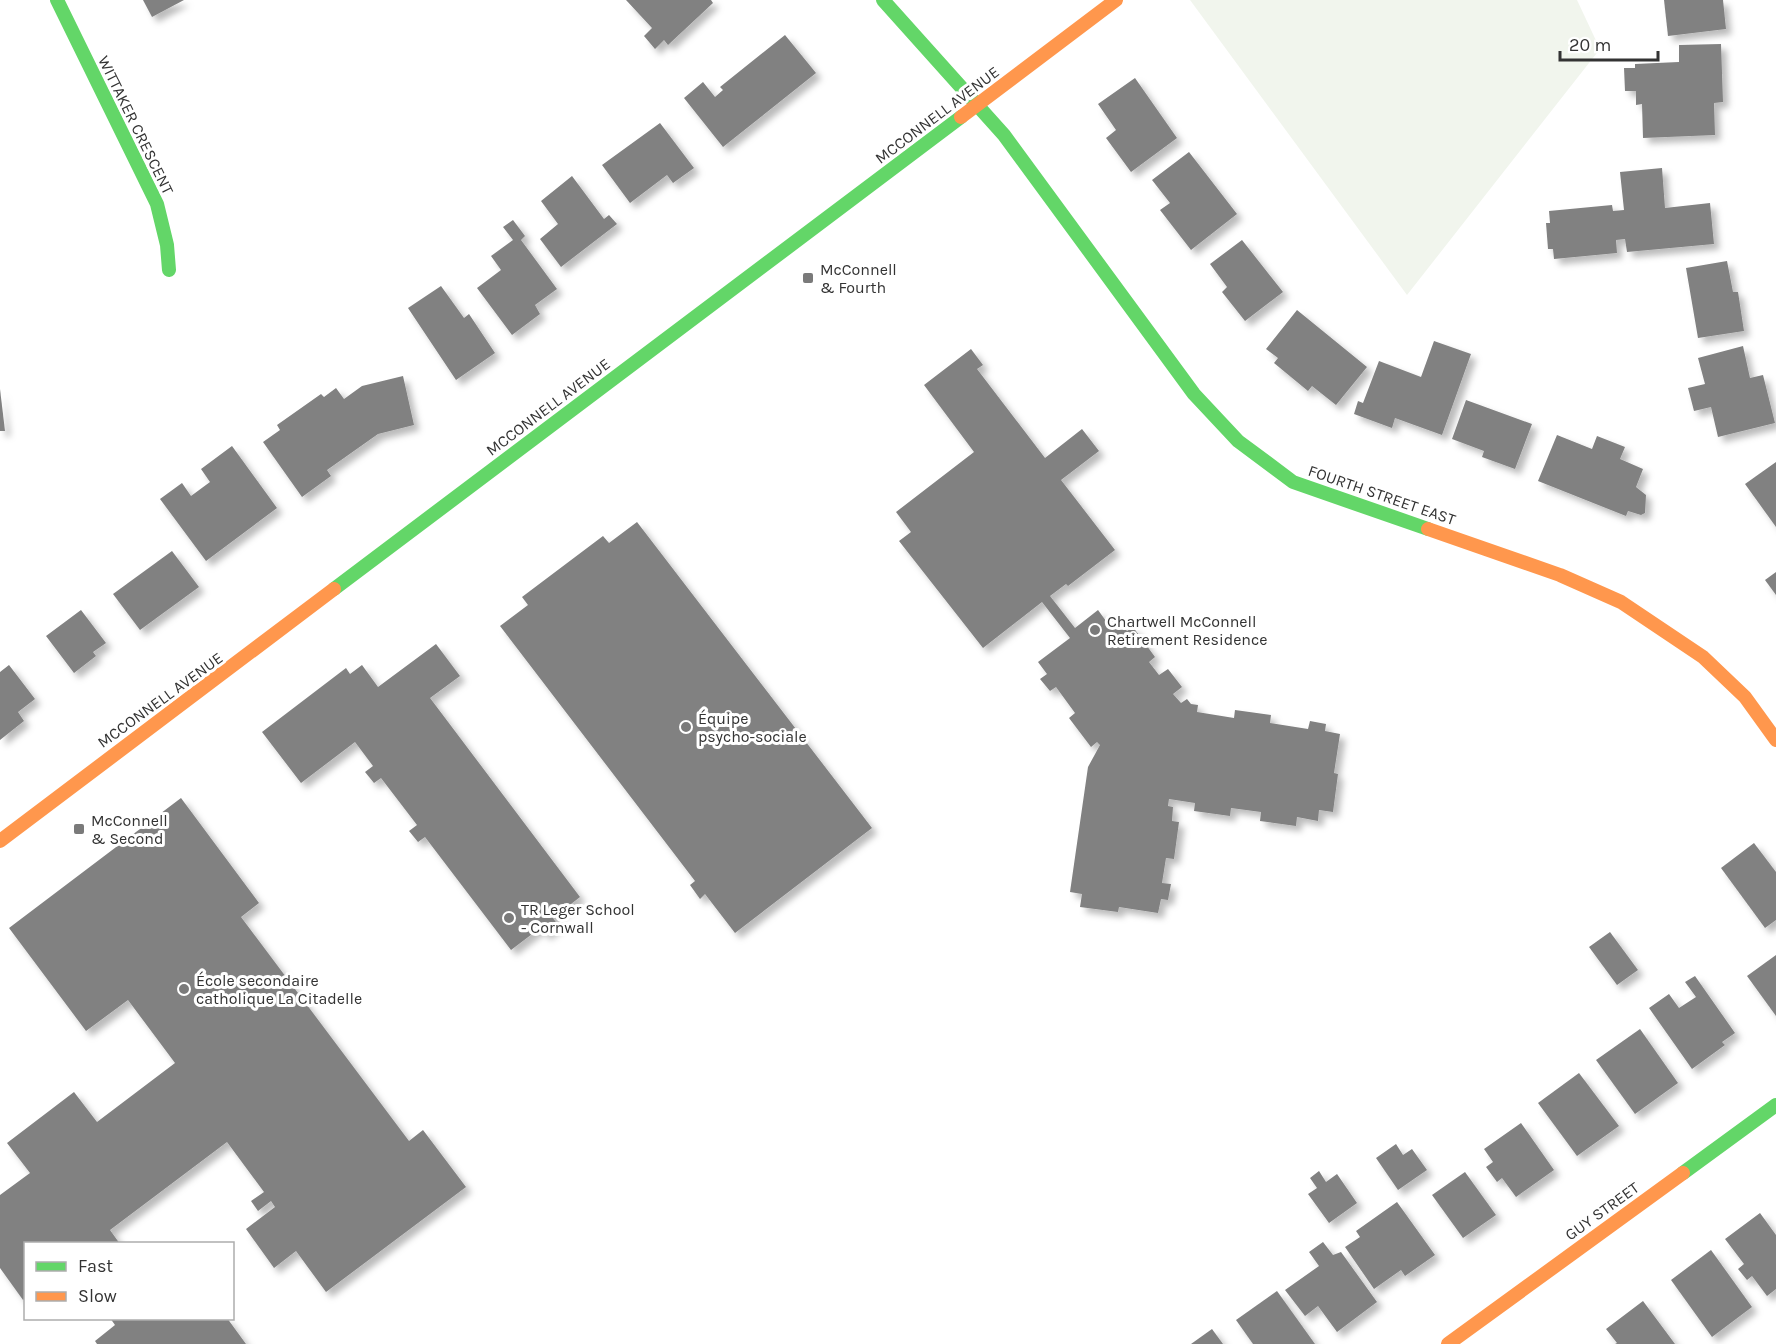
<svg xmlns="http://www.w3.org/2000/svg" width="1776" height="1344" font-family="Karla,sans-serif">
<defs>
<filter id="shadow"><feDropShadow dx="5.5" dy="5.5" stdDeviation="3" flood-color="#0004"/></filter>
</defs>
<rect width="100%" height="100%" fill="#fff"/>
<polygon fill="#f1f5ed" points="1190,0 1577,0 1600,49 1407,295"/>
<g fill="#818181" filter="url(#shadow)">
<polygon points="143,0 184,0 152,17"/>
<polygon points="626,0 711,0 713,3 668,45 664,40 655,49 644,36 652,28"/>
<polygon points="1664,0 1723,0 1726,29 1668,36"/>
<polygon points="785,35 816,73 723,147 684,98 703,82 715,97 723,90 720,87"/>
<polygon points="1721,44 1723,102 1714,103 1715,135 1643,138 1642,104 1636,105 1636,91 1625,91 1624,68 1635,68 1635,64 1679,62 1679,45"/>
<polygon points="1135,78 1177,138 1131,172 1106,138 1116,130 1098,104"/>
<polygon points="660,123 694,168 673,183 667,175 630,203 602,165"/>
<polygon points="1189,152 1237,214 1191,250 1160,210 1170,203 1152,180"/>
<polygon points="1662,168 1665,208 1710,203 1714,244 1627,252 1625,239 1616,240 1617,253 1554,259 1553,249 1548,249 1546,223 1550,223 1549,211 1612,205 1613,211 1624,210 1620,172"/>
<polygon points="572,176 604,219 609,215 617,224 561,267 540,239 558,224 541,201"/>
<polygon points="513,220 525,236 521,240 557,289 535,305 540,314 512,335 477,288 501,270 491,256 513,240 503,227"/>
<polygon points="1242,240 1283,292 1245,321 1222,292 1227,287 1210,264"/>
<polygon points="1727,261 1733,292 1738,292 1744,331 1698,338 1686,268"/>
<polygon points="441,286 464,318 469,314 495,353 456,380 408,308"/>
<polygon points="1297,310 1367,367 1336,405 1312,386 1308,391 1274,363 1278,358 1266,349"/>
<polygon points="1434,341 1471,354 1442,435 1395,418 1392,428 1354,414 1358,401 1363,403 1379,361 1421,377"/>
<polygon points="1743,346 1750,378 1763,375 1775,423 1718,437 1711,407 1694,411 1688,388 1705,384 1698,358"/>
<polygon points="971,349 983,365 977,369 1045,458 1082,429 1099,451 1061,480 1115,550 1068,586 1066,584 1050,596 1075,628 1098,610 1106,621 1114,615 1127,631 1133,627 1155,657 1149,662 1159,675 1168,669 1182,687 1173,694 1181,703 1187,699 1191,704 1198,705 1197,712 1234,718 1235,710 1271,715 1270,723 1308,729 1310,721 1326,724 1325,731 1340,734 1334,773 1338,774 1333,812 1319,810 1318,821 1297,817 1296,826 1260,821 1261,812 1231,808 1230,816 1194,811 1195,803 1169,799 1168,806 1173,807 1172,821 1179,822 1174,859 1166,858 1162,883 1171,884 1168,900 1161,899 1158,913 1119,907 1118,912 1080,907 1082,894 1070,892 1088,767 1100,745 1097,742 1091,747 1069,718 1075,713 1056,687 1050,691 1040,679 1047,674 1038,662 1070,638 1042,602 983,648 899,541 911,532 896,512 974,452 924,385"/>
<polygon points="403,376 414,425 378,434 327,470 331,476 302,497 263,442 280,430 277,425 321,394 324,397 336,388 344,399 362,386"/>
<polygon points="0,389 5,431 0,431"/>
<polygon points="1466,400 1532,424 1515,469 1482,457 1484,451 1452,439"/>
<polygon points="1557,435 1592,449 1597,436 1625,447 1620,459 1643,469 1636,487 1646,495 1645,513 1641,515 1628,511 1626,516 1538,481"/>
<polygon points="232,446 277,508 206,561 160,499 182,483 191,496 210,482 201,469"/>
<polygon points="1776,462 1776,527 1745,484"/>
<polygon points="637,522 872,828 735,933 705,894 700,899 690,885 695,881 500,626 528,605 522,597 603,536 609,543"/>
<polygon points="172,551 199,587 140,630 113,594"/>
<polygon points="1776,572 1776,595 1765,580"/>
<polygon points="81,610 106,643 93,652 96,656 74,673 46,636"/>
<polygon points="436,644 460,676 430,698 580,897 553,918 558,925 545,935 540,928 511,950 425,837 418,842 409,831 417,825 381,778 374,783 365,772 373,766 355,742 301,783 262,732 346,668 350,674 362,665 378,687"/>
<polygon points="9,665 35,699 18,712 24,721 0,740 0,672"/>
<polygon points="181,798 259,903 241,917 409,1141 423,1130 466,1187 326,1292 296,1251 274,1268 246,1229 275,1207 271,1201 258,1211 251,1201 264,1192 227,1142 110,1230 120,1244 26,1244 26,1298 23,1300 0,1268 0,1195 30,1173 7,1143 74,1092 97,1122 175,1063 128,1000 86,1031 9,928"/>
<polygon points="1754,843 1776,872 1776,920 1765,928 1721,868"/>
<polygon points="1610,932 1638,970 1617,985 1589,947"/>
<polygon points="1776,955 1776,1016 1747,976"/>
<polygon points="1695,976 1735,1033 1722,1042 1725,1045 1692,1069 1649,1008 1669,994 1679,1008 1696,997 1685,982"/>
<polygon points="1640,1029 1678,1083 1635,1114 1596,1060"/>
<polygon points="1579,1073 1619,1126 1577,1156 1538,1103"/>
<polygon points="1521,1123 1554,1170 1516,1197 1502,1178 1497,1182 1486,1167 1493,1162 1484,1149"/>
<polygon points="1396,1144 1403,1155 1412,1149 1427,1170 1398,1190 1376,1158"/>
<polygon points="1319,1171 1326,1182 1337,1174 1357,1203 1329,1223 1308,1194 1317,1188 1310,1178"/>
<polygon points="1465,1172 1496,1215 1463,1238 1432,1195"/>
<polygon points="1397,1202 1435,1255 1405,1276 1401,1270 1374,1289 1345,1247 1360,1237 1356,1231"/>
<polygon points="1760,1213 1776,1235 1776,1289 1767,1296 1752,1276 1747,1280 1738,1269 1744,1264 1725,1239"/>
<polygon points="1323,1242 1333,1255 1341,1252 1377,1302 1337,1332 1318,1306 1305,1316 1285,1290 1319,1266 1309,1252"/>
<polygon points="1711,1250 1752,1307 1712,1337 1671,1280"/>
<polygon points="1277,1291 1315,1344 1253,1344 1236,1320"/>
<polygon points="1643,1301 1675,1344 1615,1344 1617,1343 1606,1329"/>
<polygon points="110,1318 227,1318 246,1344 97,1344 95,1341 115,1325"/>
<polygon points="1212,1329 1223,1344 1191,1344"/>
</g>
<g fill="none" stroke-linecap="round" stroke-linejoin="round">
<g stroke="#63d668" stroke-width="14">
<polyline points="57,0 157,204 167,245 169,270"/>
<polyline points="883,0 1004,135 1194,394 1238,441 1293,482 1428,529"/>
<polyline points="334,589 961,117"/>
<polyline points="1683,1173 1776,1105"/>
</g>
<g stroke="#ff974d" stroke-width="14">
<polyline points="961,117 1116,0"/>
<polyline points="1428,529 1560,575 1621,602 1703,657 1745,697 1776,740"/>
<polyline points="0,841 334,589"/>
<polyline points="1448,1344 1683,1173"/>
</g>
</g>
<g fill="#7a7a7a" stroke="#fff" stroke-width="2">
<rect x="802" y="272" width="12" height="12" rx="3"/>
<circle cx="1095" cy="630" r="6"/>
<circle cx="686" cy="727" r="6"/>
<rect x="73" y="823" width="12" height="12" rx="3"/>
<circle cx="509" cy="918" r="6"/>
<circle cx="184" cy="989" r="6"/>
</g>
<g text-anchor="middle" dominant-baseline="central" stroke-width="6" stroke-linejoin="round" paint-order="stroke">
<g font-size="16" fill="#333" stroke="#fff">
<text transform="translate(937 115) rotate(-37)">MCCONNELL AVENUE</text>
<text transform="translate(136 125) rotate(64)">WITTAKER CRESCENT</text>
<text transform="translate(548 407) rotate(-37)">MCCONNELL AVENUE</text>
<text transform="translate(1382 495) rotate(19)">FOURTH STREET EAST</text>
<text transform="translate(160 700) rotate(-36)">MCCONNELL AVENUE</text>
<text transform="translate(1602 1211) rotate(-36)">GUY STREET</text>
</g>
<g font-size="16" fill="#333" stroke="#fff" text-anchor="start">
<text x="820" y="269">McConnell<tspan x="820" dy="18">&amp; Fourth</tspan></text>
<text x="1107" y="621">Chartwell McConnell<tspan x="1107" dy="18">Retirement Residence</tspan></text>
<text x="698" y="718">Équipe<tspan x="698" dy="18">psycho-sociale</tspan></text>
<text x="91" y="820">McConnell<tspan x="91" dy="18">&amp; Second</tspan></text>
<text x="521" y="909">TR Leger School<tspan x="521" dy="18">- Cornwall</tspan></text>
<text x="196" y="980">École secondaire<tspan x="196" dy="18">catholique La Citadelle</tspan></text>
</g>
</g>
<rect x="24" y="1242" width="210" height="78" fill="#ffffff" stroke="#adadad" stroke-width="1.5"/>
<rect x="36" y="1262" width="30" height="9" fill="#63d668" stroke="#adadad" stroke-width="1.5"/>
<text x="78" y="1272" font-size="18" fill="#333333">Fast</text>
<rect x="36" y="1292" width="30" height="9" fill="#ff974d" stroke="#adadad" stroke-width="1.5"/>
<text x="78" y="1302" font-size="18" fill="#333333">Slow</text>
<path d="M1560 51v9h98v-9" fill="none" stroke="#333333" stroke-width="3"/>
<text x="1569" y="51" font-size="18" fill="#333333" stroke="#ffffff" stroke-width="4.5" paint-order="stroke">20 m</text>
</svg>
